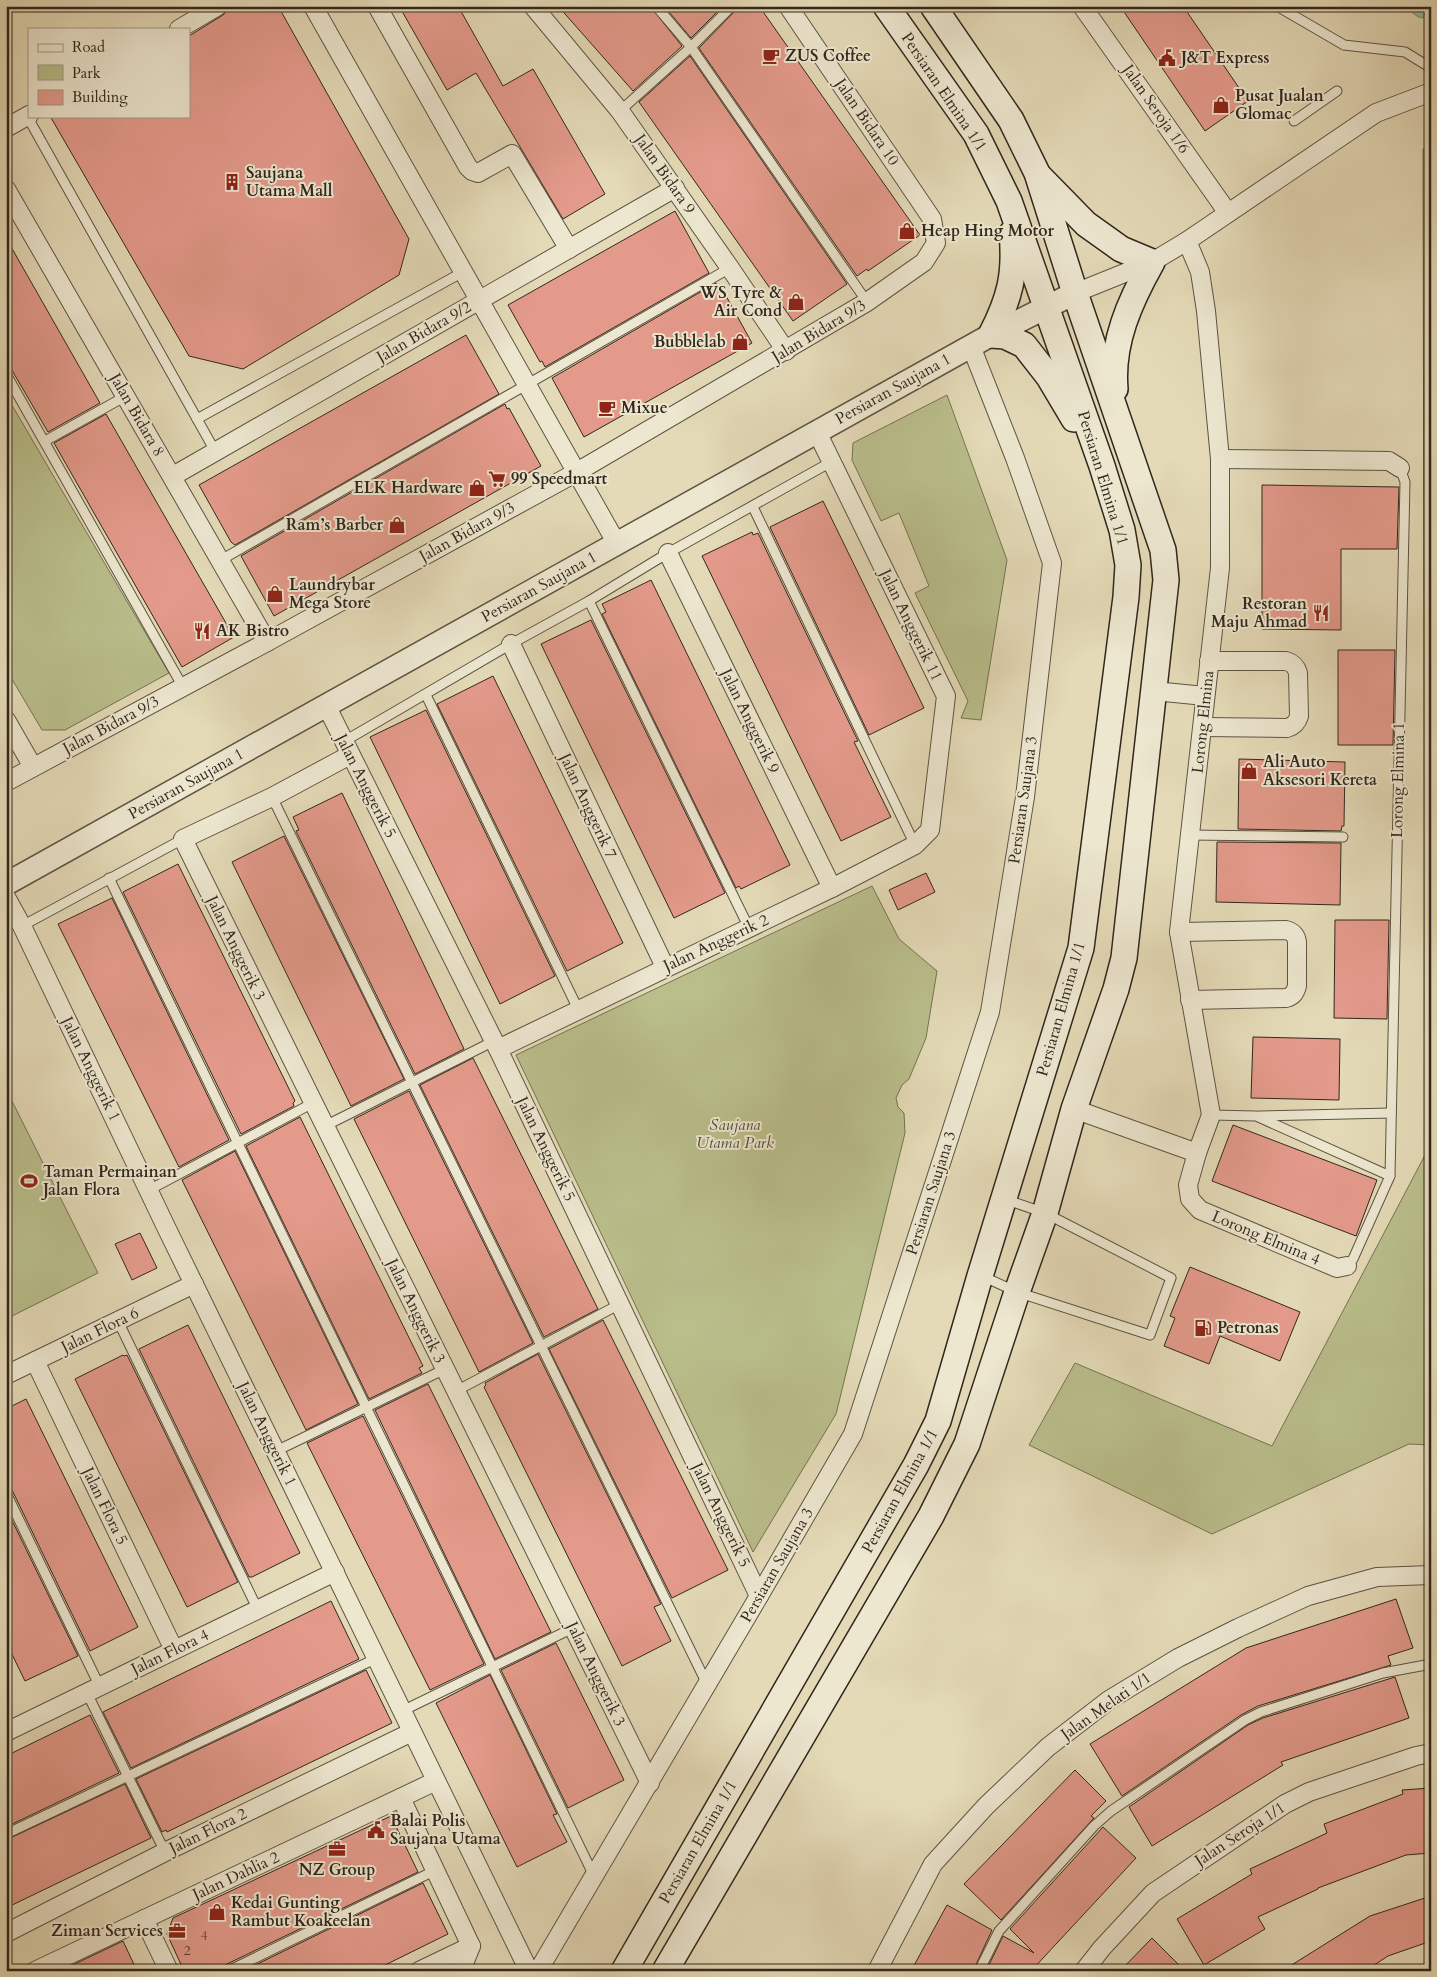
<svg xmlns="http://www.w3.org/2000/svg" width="1437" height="1977" font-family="Cardo,serif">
<rect width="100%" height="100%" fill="#e4dab7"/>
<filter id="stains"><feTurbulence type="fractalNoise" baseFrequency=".004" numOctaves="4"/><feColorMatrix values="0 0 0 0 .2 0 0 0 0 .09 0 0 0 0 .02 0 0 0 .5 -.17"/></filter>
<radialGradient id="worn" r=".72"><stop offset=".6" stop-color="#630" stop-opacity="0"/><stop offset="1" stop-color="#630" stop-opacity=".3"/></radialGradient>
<g fill="#b9be8b" stroke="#757254">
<polygon points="1431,146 1431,1445 1409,1444 1212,1534 1029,1445 1075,1363 1272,1446 1425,1155 1423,149"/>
<polygon points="6,395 169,673 65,730 42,730 6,669"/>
<polygon points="947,395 1007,560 981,720 961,718 968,701 915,593 929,586 899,513 881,521 852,460 853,443"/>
<polygon points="872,886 899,939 937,971 926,1038 909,1079 902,1085 896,1098 898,1107 904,1113 905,1133 836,1414 753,1552 516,1055"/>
<polygon points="6,1089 98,1273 6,1319"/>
</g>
<path fill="#95bbac" stroke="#6d8072" d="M1392,6H1428V8L1423,18C1416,17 1414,13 1408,10C1402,8 1397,10 1392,6Z"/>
<g fill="#e49a8b" stroke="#31271c">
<polygon points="232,6 278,6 409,239 399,275 243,369 189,356 50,116 189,116 189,36 223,15"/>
<polygon points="399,6 458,6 503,86 533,69 605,194 563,219 476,73 447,90"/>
<polygon points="558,6 650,6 682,46 633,91"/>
<polygon points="664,6 723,6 691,38"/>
<polygon points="738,6 759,6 920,235 868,271 867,269 857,276 699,48 736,10"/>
<polygon points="1120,6 1183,6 1248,101 1205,131"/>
<polygon points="690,56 847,284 793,321 639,102"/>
<polygon points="675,211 709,273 545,367 542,361 540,362 508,305"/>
<polygon points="6,238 100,403 48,432 6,360"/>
<polygon points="716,283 717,286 720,285 752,343 584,437 552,378"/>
<polygon points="466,335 499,394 235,545 231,542 199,485"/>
<polygon points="505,404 507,409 509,408 541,466 274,616 241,556"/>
<polygon points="106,414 234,637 182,667 54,443"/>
<polygon points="1262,485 1399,487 1397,549 1341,549 1341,630 1262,629"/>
<polygon points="823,501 924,708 869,735 770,527"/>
<polygon points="752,532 753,535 758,533 858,741 854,742 891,817 841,841 702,556"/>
<polygon points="651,580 790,865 741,889 739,886 736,888 602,614 606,612 602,604"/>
<polygon points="591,620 725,893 674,918 541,644"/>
<polygon points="1338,650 1395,650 1393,745 1338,745"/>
<polygon points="493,676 623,943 567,971 437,704"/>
<polygon points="426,710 555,976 500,1004 370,737"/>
<polygon points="1239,759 1345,762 1344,826 1342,826 1341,831 1238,829"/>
<polygon points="342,793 464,1049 415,1074 296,831 299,830 293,817"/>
<polygon points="284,836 404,1079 351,1106 232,862"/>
<polygon points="1217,842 1341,843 1340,905 1216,902"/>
<polygon points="178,864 295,1101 293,1103 294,1106 241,1134 123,892"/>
<polygon points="926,873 935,892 898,910 889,890"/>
<polygon points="112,898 229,1140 179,1167 58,924"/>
<polygon points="1335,920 1389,920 1387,1019 1334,1018"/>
<polygon points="1253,1037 1340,1039 1339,1100 1251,1098"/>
<polygon points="473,1058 598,1309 544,1337 420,1085"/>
<polygon points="409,1091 533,1343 479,1372 354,1119"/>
<polygon points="300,1117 423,1366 419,1368 422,1373 369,1399 246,1146"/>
<polygon points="1233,1125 1377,1180 1356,1236 1212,1181"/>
<polygon points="235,1151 358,1404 306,1430 182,1180"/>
<polygon points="140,1233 157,1268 132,1280 115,1244"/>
<polygon points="1190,1267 1300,1312 1280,1361 1220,1336 1209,1364 1164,1346 1175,1318 1170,1316"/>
<polygon points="603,1320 728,1570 672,1598 549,1349"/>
<polygon points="188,1325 300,1553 252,1577 249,1577 139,1349"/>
<polygon points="538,1354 661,1604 654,1607 671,1641 622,1666 484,1387 486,1385 485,1383"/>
<polygon points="123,1355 124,1356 127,1355 238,1582 187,1607 75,1379"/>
<polygon points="428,1384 551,1632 495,1659 375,1410"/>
<polygon points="26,1399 138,1627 90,1651 12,1490 6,1487 6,1409"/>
<polygon points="363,1416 484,1664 430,1690 307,1443"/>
<polygon points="6,1508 78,1656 25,1681 6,1642"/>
<polygon points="1396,1599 1413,1648 1388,1656 1391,1665 1258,1706 1241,1715 1122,1796 1090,1744 1246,1648"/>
<polygon points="331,1601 359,1659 131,1768 103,1712"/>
<polygon points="556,1643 624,1780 568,1808 501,1670"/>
<polygon points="366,1670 392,1723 167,1832 166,1830 162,1832 136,1779"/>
<polygon points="490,1675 557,1814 553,1815 567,1842 517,1867 436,1703"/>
<polygon points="1395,1677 1409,1718 1281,1762 1283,1765 1152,1846 1129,1807 1248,1725 1263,1718"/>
<polygon points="90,1715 119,1773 6,1827 6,1756"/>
<polygon points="1075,1770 1106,1801 1091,1816 1094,1818 1001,1920 964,1884"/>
<polygon points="125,1784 151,1838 6,1908 6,1840"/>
<polygon points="1431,1788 1431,1853 1406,1855 1318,1888 1318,1889 1258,1917 1265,1929 1204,1965 1177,1919 1252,1874 1250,1869 1327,1833 1324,1824 1403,1794 1402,1790"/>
<polygon points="391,1816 418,1872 225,1965 222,1971 184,1971 167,1934 173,1918"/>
<polygon points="1103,1827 1136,1858 1031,1971 986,1971 1003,1936 1034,1953 1010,1929"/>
<polygon points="423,1883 448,1934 373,1971 243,1971"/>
<polygon points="1431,1896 1431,1941 1388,1956 1365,1971 1282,1971 1370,1916"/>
<polygon points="947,1905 992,1930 973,1971 911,1971"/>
<polygon points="1152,1938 1185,1971 1120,1971"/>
<polygon points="123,1941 137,1971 60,1971"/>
</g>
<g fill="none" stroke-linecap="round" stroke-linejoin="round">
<g stroke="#5e5443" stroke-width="11">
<g id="service">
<polyline points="656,6 691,47 867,302"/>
<polyline points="1277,6 1344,45 1405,52 1431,68"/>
<polyline points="620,111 691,47 732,6"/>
<polyline points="27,116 215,451"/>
<polyline points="1294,121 1337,91"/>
<polyline points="6,374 183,687"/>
<polyline points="197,419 463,272"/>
<polyline points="45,441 126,396"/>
<polyline points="753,507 915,845"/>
<polyline points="221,560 730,268"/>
<polyline points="589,601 749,928"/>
<polyline points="426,695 578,1009"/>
<polyline points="343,742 511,644 589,601 668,553 831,462"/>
<polyline points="272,797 707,1684"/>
<polyline points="1190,835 1343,837"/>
<polyline points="109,878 594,1876"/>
<polyline points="22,926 183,839"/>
<polyline points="1211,1115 1256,1116 1390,1176"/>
<polyline points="1259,1116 1391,1113"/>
<polyline points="325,1126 494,1041"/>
<polyline points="149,1190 313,1103"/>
<polyline points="1347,1266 1353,1259 1390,1176 1405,482 1400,468"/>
<polyline points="982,1276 1017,1292 1150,1335 1171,1278 1045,1213 1004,1199"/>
<polyline points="118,1321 258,1610"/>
<polyline points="456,1391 620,1304"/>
<polyline points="276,1451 445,1369"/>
<polyline points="6,1493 100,1687"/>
<polyline points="87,1693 165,1852"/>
<polyline points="402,1711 573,1628"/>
<polyline points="6,1834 377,1658"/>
<polyline points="228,1971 436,1870"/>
<polyline points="979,1971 999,1931 1094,1826 1111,1811 1245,1720 1261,1712 1383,1673 1431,1664"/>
</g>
</g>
<g stroke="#5e5443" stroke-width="20">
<g id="minor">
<polyline points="313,6 617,544"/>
<polyline points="377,6 468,167 472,171 478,173 512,154 569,249"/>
<polyline points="533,6 620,111 730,268 786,351"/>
<polyline points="1082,6 1228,213"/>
<polyline points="179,29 218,6"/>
<polyline points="6,128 29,115"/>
<polyline points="6,189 267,642"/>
<polyline points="1187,241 1200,272 1206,311 1220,459 1220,568 1179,932 1211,1115 1197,1153 1188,1185 1190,1199 1200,1210 1337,1268 1347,1266"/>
<polyline points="1075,293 1152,262 1187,241 1376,113 1431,92"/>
<polyline points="1220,459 1389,461 1400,468"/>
<polyline points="173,476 675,188"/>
<polyline points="668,553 832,888"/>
<polyline points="511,644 665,967"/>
<polyline points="1154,691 1205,696"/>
<polyline points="326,705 498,1049 759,1596"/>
<polyline points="6,720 33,767"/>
<path d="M1203,727L1287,728C1294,726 1297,723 1299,716L1298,673C1296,666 1293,663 1286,661H1209"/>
<polyline points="350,755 272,797 183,839 650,1783"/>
<polyline points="6,782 267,642 577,472 867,302 924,262 936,243 932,219 788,6"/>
<polyline points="6,897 22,926 167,1229 529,1971"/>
<path d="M1179,932L1286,930C1293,932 1296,935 1297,942V986C1295,993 1293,996 1286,998L1190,1000"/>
<polyline points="498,1049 832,888 915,845 930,830 946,696 817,432"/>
<polyline points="1074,1109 1197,1153"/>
<polyline points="35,1361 174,1650"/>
<polyline points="6,1375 194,1284"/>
<polyline points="6,1732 335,1572"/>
<polyline points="401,1798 471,1946 461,1971"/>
<polyline points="144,1919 169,1971"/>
<polyline points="6,1933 165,1852 412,1732"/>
<polyline points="35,1971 436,1781"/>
<polyline points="419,1971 471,1946"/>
<polyline points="538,1971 759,1596 853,1434 990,1012 1025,797 1052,563 1015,458 971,346"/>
<polyline points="877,1971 933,1864 986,1806 1048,1747 1109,1700 1178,1658 1238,1628 1308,1596 1377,1577 1431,1575"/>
<polyline points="1084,1971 1102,1948 1153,1893 1285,1804 1309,1792 1416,1756 1431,1753"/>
</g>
</g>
<g stroke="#5e5443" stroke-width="25">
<polyline id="tertiary" points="6,884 991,335 1075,293"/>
</g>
<g stroke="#31271c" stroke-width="28">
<g id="secondary">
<path d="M1040,177L1086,224L1121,249L1152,262C1130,301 1111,343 1115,389"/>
<path d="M1012,233C1016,274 1010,298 991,335L1005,336L1024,345L1049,377L1074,419"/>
<polyline points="624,1971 916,1465 938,1421 980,1276 1081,948 1126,597 1128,565 1122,530 1102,466 1009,201 976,134 886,6"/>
<polyline points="665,1971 931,1516 967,1444 1017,1292 1045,1213 1074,1109 1116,989 1124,958 1166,580 1163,550 1075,293 1037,173 1011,120 933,6"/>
</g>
</g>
<use href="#service" stroke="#ede7d0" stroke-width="9"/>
<use href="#minor" stroke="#ede7d0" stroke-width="18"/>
<use href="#tertiary" stroke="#ede7d0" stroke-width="22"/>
<use href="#secondary" stroke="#ede7d0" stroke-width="25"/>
</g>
<defs>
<g id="cafe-bare" transform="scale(1.35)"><path d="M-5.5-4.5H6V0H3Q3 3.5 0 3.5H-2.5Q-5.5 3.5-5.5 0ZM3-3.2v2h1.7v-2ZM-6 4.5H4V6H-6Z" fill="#8f2418" stroke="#ede7d0" stroke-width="2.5" paint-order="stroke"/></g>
<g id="civic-bare" transform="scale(1.35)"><path d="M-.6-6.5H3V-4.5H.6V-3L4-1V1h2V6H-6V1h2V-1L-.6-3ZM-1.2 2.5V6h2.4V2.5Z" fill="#8f2418" stroke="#ede7d0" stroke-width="2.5" paint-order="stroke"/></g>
<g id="shop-bare" transform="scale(1.35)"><path d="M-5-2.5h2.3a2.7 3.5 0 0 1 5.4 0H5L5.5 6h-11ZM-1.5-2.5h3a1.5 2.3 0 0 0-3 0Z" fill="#8f2418" stroke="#ede7d0" stroke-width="2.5" paint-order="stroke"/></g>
<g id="building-bare" transform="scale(1.35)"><path d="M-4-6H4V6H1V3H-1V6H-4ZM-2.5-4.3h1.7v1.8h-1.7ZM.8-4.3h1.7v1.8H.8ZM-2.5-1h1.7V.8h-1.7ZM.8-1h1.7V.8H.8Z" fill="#8f2418" stroke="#ede7d0" stroke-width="2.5" paint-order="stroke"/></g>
<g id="supermarket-bare" transform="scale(1.35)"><path d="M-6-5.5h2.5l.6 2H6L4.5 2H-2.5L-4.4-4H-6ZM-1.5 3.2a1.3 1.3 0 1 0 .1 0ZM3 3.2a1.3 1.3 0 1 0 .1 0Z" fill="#8f2418" stroke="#ede7d0" stroke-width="2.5" paint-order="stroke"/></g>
<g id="restaurant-bare" transform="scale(1.35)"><path d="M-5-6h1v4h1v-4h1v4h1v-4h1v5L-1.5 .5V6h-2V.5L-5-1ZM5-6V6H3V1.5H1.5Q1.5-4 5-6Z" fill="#8f2418" stroke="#ede7d0" stroke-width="2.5" paint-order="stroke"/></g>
<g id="stadium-bare" transform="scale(1.35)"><path d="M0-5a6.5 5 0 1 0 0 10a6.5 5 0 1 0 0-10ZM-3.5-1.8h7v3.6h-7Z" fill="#8f2418" stroke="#ede7d0" stroke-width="2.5" paint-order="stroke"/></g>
<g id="fuel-bare" transform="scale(1.35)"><path d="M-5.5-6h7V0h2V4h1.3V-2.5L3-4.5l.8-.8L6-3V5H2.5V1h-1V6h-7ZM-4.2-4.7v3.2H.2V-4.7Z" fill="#8f2418" stroke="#ede7d0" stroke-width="2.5" paint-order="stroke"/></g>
<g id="office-bare" transform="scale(1.35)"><path d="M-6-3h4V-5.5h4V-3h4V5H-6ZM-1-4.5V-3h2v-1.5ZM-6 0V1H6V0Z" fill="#8f2418" stroke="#ede7d0" stroke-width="2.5" paint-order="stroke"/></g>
</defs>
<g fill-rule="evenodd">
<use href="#cafe-bare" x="771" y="56"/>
<use href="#civic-bare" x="1167" y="58"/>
<use href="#shop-bare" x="1221" y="105"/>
<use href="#building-bare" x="232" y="182"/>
<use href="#shop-bare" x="907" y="231"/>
<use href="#shop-bare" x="796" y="302"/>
<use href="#shop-bare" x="740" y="342"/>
<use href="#cafe-bare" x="607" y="408"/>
<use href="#supermarket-bare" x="497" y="479"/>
<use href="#shop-bare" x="477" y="488"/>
<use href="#shop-bare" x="397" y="525"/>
<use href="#shop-bare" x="275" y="594"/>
<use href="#restaurant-bare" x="1321" y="613"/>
<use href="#restaurant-bare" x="202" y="631"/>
<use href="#shop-bare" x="1249" y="771"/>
<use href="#stadium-bare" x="29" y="1181"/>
<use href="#fuel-bare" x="1203" y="1328"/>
<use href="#civic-bare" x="376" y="1830"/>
<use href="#office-bare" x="337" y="1849"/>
<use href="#shop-bare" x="217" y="1912"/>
<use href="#office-bare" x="177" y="1931"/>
</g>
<g text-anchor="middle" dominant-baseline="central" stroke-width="4" stroke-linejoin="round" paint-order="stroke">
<g font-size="14" fill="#5e4438">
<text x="204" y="1935">4</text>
<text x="187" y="1950">2</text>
</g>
<g font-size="16" font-weight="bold" fill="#31271c" stroke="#ede7d0" text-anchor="start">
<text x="785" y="56">ZUS Coffee</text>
<text x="1181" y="58">J&amp;T Express</text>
<text x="1235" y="96">Pusat Jualan<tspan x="1235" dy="18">Glomac</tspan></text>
<text x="246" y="173">Saujana<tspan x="246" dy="18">Utama Mall</tspan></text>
<text x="921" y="231">Heap Hing Motor</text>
<text x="782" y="293" text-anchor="end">WS Tyre &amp;<tspan x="782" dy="18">Air Cond</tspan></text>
<text x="726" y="342" text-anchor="end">Bubblelab</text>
<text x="621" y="408">Mixue</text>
<text x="511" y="479">99 Speedmart</text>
<text x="463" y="488" text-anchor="end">ELK Hardware</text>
<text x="383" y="525" text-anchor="end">Ram’s Barber</text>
<text x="289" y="585">Laundrybar<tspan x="289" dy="18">Mega Store</tspan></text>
<text x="1307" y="604" text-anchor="end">Restoran<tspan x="1307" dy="18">Maju Ahmad</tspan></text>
<text x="216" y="631">AK Bistro</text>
<text x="1263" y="762">Ali Auto<tspan x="1263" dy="18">Aksesori Kereta</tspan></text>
<text x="43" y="1172">Taman Permainan<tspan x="43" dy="18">Jalan Flora</tspan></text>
<text x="1217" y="1328">Petronas</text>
<text x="390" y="1821">Balai Polis<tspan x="390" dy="18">Saujana Utama</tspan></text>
<text x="337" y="1870" text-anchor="middle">NZ Group</text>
<text x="231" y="1903">Kedai Gunting<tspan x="231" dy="18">Rambut Koakeelan</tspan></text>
<text x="163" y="1931" text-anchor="end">Ziman Services</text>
</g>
<g font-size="16" fill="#31271c" stroke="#ede7d0">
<text transform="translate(944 92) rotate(56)">Persiaran Elmina 1/1</text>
<text transform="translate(1156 109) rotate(55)">Jalan Seroja 1/6</text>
<text transform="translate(867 122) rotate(56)">Jalan Bidara 10</text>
<text transform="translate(665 174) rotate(55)">Jalan Bidara 9</text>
<text transform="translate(819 331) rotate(-31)">Jalan Bidara 9/3</text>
<text transform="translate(424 332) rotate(-30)">Jalan Bidara 9/2</text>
<text transform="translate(893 389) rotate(-29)">Persiaran Saujana 1</text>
<text transform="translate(137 415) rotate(60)">Jalan Bidara 8</text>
<text transform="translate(1103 478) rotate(73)">Persiaran Elmina 1/1</text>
<text transform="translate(467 532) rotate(-29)">Jalan Bidara 9/3</text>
<text transform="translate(539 587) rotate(-29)">Persiaran Saujana 1</text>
<text transform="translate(911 625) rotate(64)">Jalan Anggerik 11</text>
<text transform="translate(750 721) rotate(64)">Jalan Anggerik 9</text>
<text transform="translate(1203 722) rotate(-84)">Lorong Elmina</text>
<text transform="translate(111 725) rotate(-28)">Jalan Bidara 9/3</text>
<text transform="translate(1398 780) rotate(-89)">Lorong Elmina 1</text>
<text transform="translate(186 784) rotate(-29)">Persiaran Saujana 1</text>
<text transform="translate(366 786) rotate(63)">Jalan Anggerik 5</text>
<text transform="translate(1023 800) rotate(-82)">Persiaran Saujana 3</text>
<text transform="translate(588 806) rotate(65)">Jalan Anggerik 7</text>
<text transform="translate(716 943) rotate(-25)">Jalan Anggerik 2</text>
<text transform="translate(236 948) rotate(64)">Jalan Anggerik 3</text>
<text transform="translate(1061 1009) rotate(-74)">Persiaran Elmina 1/1</text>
<text transform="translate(91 1069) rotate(64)">Jalan Anggerik 1</text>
<text transform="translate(546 1149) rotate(64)">Jalan Anggerik 5</text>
<text transform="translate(931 1193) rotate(-72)">Persiaran Saujana 3</text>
<text transform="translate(1266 1238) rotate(23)">Lorong Elmina 4</text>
<text transform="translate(416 1311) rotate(64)">Jalan Anggerik 3</text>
<text transform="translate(100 1330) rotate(-26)">Jalan Flora 6</text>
<text transform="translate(267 1434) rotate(64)">Jalan Anggerik 1</text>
<text transform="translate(900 1491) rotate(-61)">Persiaran Elmina 1/1</text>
<text transform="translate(105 1506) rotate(64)">Jalan Flora 5</text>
<text transform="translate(721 1515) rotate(64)">Jalan Anggerik 5</text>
<text transform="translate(777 1565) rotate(-60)">Persiaran Saujana 3</text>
<text transform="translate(170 1652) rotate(-26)">Jalan Flora 4</text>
<text transform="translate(596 1674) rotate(64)">Jalan Anggerik 3</text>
<text transform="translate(1106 1706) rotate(-35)">Jalan Melati 1/1</text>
<text transform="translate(208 1831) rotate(-26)">Jalan Flora 2</text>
<text transform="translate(1240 1834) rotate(-33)">Jalan Seroja 1/1</text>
<text transform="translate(698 1842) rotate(-60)">Persiaran Elmina 1/1</text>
<text transform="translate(236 1876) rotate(-25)">Jalan Dahlia 2</text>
</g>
<g font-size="16" font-style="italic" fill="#534d38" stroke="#ede7d0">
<text x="735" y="1125">Saujana<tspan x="735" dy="18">Utama Park</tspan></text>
</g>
</g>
<rect width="1437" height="1977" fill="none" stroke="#e4dab7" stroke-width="25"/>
<rect x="8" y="8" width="1422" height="1962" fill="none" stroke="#31271c" stroke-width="2.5"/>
<rect x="12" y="12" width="1412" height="1952" fill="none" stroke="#31271c"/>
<rect x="28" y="28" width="162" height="90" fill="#ede7d0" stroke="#a29a88"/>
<rect x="38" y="44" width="25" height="8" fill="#ede7d0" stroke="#a29a88"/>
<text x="72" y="52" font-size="15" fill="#31271c">Road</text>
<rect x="38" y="65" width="25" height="15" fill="#b9be8b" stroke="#a29a88"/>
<text x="72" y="78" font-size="15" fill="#31271c">Park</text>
<rect x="38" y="90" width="25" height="15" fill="#e49a8b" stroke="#a29a88"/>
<text x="72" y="102" font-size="15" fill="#31271c">Building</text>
<rect width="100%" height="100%" filter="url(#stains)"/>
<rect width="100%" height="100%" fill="url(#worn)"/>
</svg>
